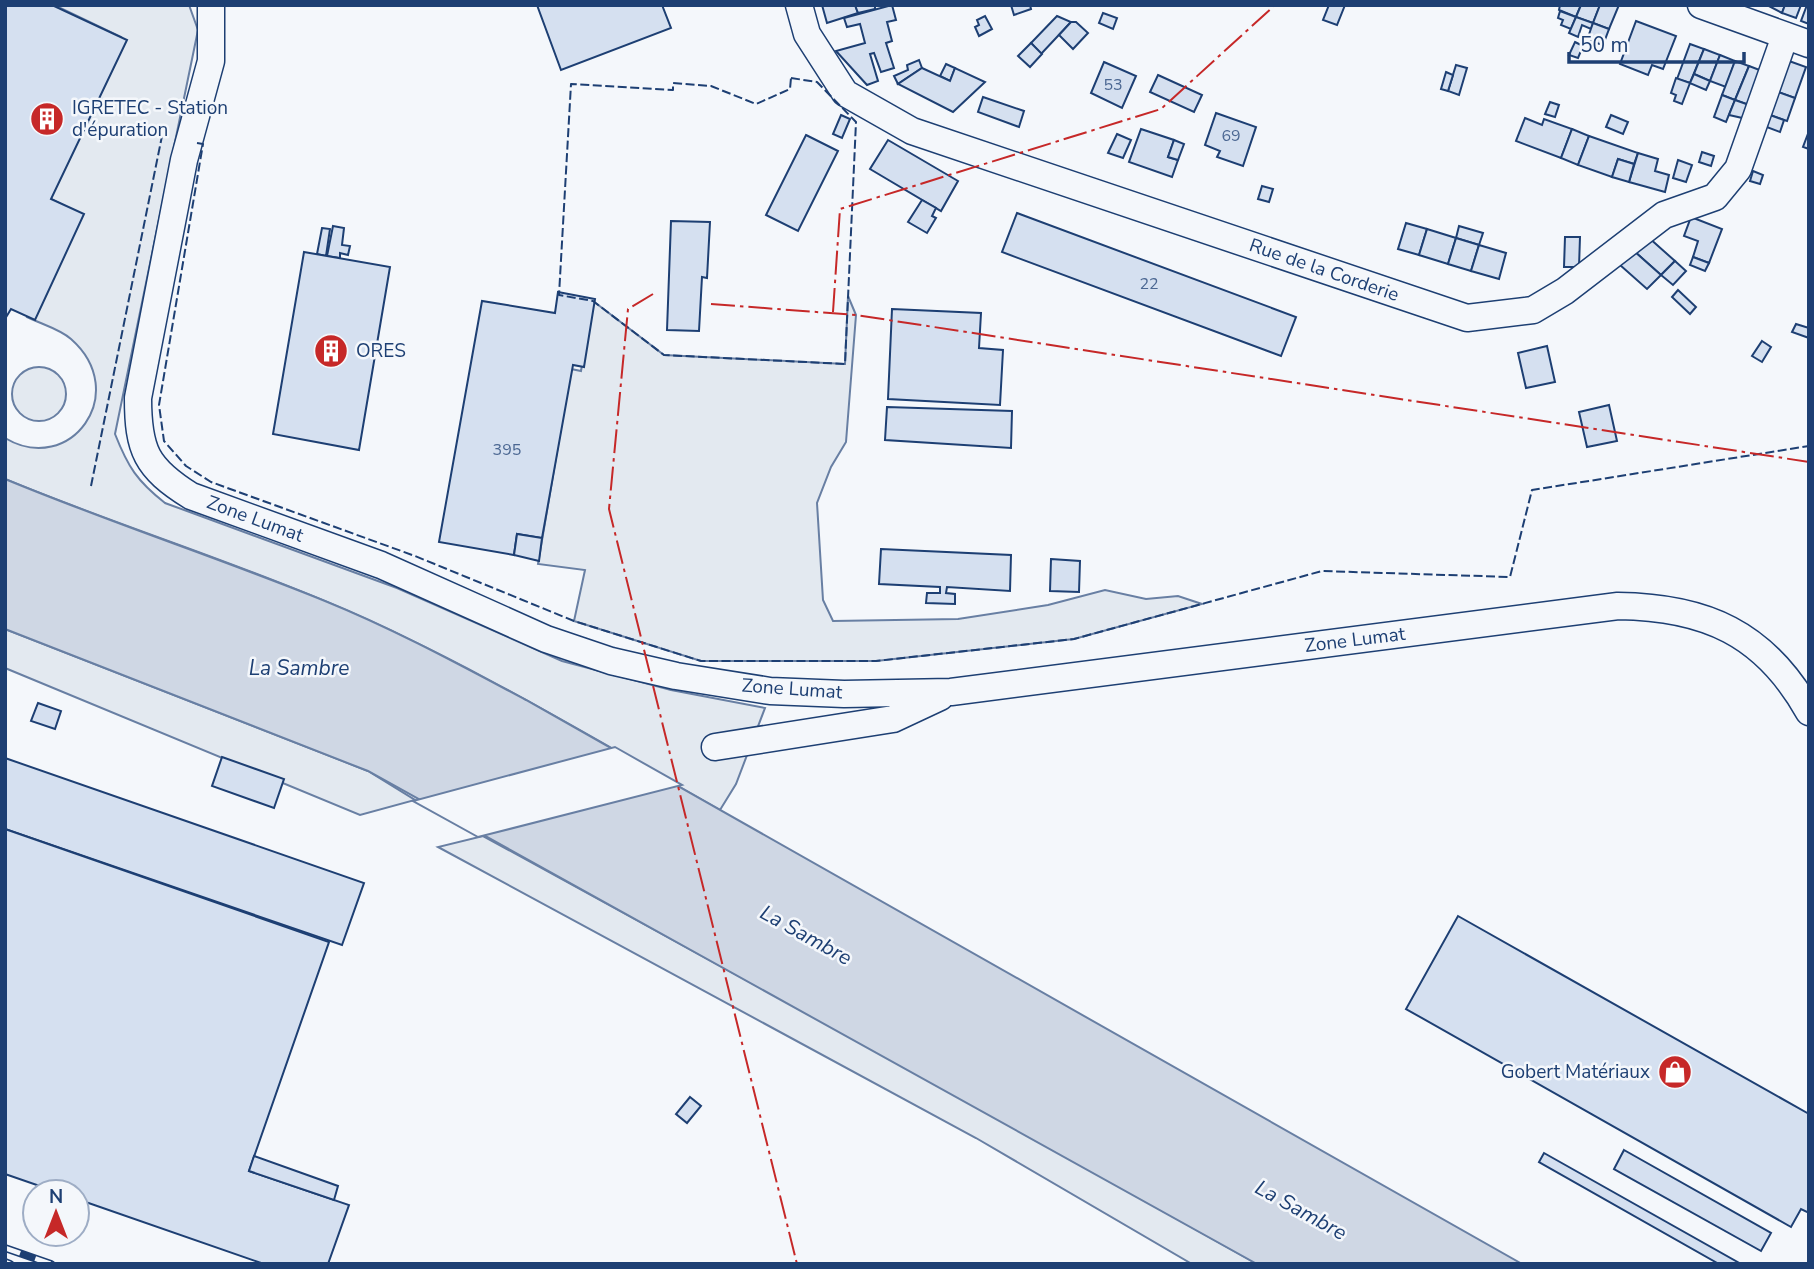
<svg xmlns="http://www.w3.org/2000/svg" width="1814" height="1269" font-family="'Nunito Sans',sans-serif">
<rect width="100%" height="100%" fill="#f4f7fb"/>
<g fill="#e3e9f0" stroke="#687fa3" stroke-width="2">
<path d="M54,5H189L198,30L115,434C128,467 137,481 165,503L397,588L562,661L671,690L765,708L736,784L720,810C591,737 463,659 327,602C221,557 111,523 5,479V438C70,477 132,393 71,339C60,329 41,324 27,317L77,212L45,196L121,37Z"/>
<polygon points="848,296 856,315 846,442 831,467 817,503 823,600 833,621 958,619 1048,605 1105,590 1146,599 1178,596 1202,604 1074,639 876,661 701,661 574,621 585,570 538,564 571,369 581,371 593,301 664,355 845,364"/>
<circle cx="39" cy="394" r="27"/>
<polygon points="5,629 368,771 415,800 360,815 5,668"/>
<polygon points="483,836 971,1103 1257,1264 1192,1264 976,1138 438,847"/>
</g>
<path fill="#cfd7e4" stroke="#687fa3" stroke-width="2" d="M5,479C111,523 219,558 325,601C394,629 460,665 526,700L1522,1264H1257L368,771L5,629Z"/>
<polygon fill="#f4f7fb" stroke="#687fa3" stroke-width="2" points="615,747 682,785 478,837 413,801"/>
<g fill="#d5e0f0" stroke="#1d3f73" stroke-width="2">
<polygon points="5,5 52,5 127,40 51,199 84,214 35,320 11,309 5,319"/>
<polygon points="537,5 662,5 671,28 561,70"/>
<polygon points="822,5 855,5 858,13 827,23"/>
<polygon points="855,5 875,5 875,9 858,13"/>
<polygon points="892,5 896,20 887,22 892,41 886,43 894,68 881,72 874,53 870,54 878,81 867,85 836,51 865,43 860,24 847,27 844,18"/>
<polygon points="1011,5 1030,5 1031,9 1014,15"/>
<polygon points="1329,5 1345,5 1337,25 1323,20"/>
<polygon points="1560,5 1581,5 1576,17 1559,10"/>
<polygon points="1581,5 1600,5 1593,23 1576,17"/>
<polygon points="1600,5 1619,5 1609,29 1593,23"/>
<polygon points="1767,5 1785,5 1782,13"/>
<polygon points="1785,5 1801,5 1796,18 1782,13"/>
<polygon points="1807,5 1809,5 1809,24 1801,21"/>
<polygon points="1560,11 1576,17 1571,29 1561,25 1563,20 1558,18"/>
<polygon points="1103,13 1117,18 1113,29 1099,23"/>
<polygon points="985,16 992,29 979,36 975,27 979,25 977,20"/>
<polygon points="1057,16 1071,22 1041,54 1031,43"/>
<polygon points="1576,17 1593,23 1591,29 1582,25 1578,37 1569,33"/>
<polygon points="1636,21 1676,36 1663,69 1652,65 1648,75 1620,64"/>
<polygon points="1071,22 1076,22 1088,33 1073,49 1059,35"/>
<polygon points="1593,23 1609,29 1603,45 1587,40"/>
<polygon points="1575,42 1583,46 1578,58 1569,55"/>
<polygon points="1031,43 1042,54 1030,67 1018,56"/>
<polygon points="1690,44 1704,49 1690,83 1677,79"/>
<polygon points="1704,49 1720,55 1710,81 1694,74"/>
<polygon points="1720,55 1735,61 1726,87 1710,81"/>
<polygon points="919,60 922,68 898,84 894,76 908,70 907,65"/>
<polygon points="1735,61 1749,66 1735,100 1722,95"/>
<polygon points="1789,61 1806,67 1795,98 1778,92"/>
<polygon points="1104,62 1136,76 1122,108 1091,93"/>
<polygon points="946,64 955,68 950,81 940,76"/>
<polygon points="1456,65 1467,68 1459,95 1448,91"/>
<polygon points="1749,66 1765,72 1752,106 1735,100"/>
<polygon points="922,68 950,81 955,68 985,82 953,112 898,84"/>
<polygon points="1446,72 1453,75 1448,91 1441,89"/>
<polygon points="1694,74 1710,81 1706,90 1690,83 1682,104 1674,101 1676,95 1671,93 1676,78 1690,83"/>
<polygon points="1158,75 1202,95 1194,112 1150,92"/>
<polygon points="1778,92 1795,98 1787,121 1770,115"/>
<polygon points="1722,95 1735,100 1726,122 1714,117"/>
<polygon points="983,97 1024,111 1019,127 978,112"/>
<polygon points="1735,100 1752,106 1747,119 1729,115"/>
<polygon points="1550,102 1559,105 1555,117 1545,114"/>
<polygon points="1216,113 1256,127 1243,166 1217,157 1220,151 1205,145"/>
<polygon points="841,115 850,119 842,138 833,134"/>
<polygon points="1611,115 1628,122 1623,134 1606,127"/>
<polygon points="1770,115 1784,120 1780,132 1764,126"/>
<polygon points="1525,118 1542,125 1544,119 1572,129 1561,158 1516,141"/>
<polygon points="1141,129 1174,140 1168,157 1178,160 1172,177 1129,162"/>
<polygon points="1572,129 1589,136 1578,165 1561,158"/>
<polygon points="1809,131 1809,149 1803,147"/>
<polygon points="1117,134 1131,140 1123,158 1108,153"/>
<polygon points="806,135 838,151 798,231 766,215"/>
<polygon points="1589,136 1638,153 1634,164 1618,159 1612,177 1578,165"/>
<polygon points="888,140 958,181 941,211 870,169"/>
<polygon points="1174,140 1184,144 1178,160 1168,157"/>
<polygon points="1702,152 1714,156 1711,166 1699,162"/>
<polygon points="1638,153 1658,159 1655,171 1669,175 1665,192 1629,182"/>
<polygon points="1618,159 1634,164 1629,182 1612,177"/>
<polygon points="1678,160 1692,165 1686,182 1673,178"/>
<polygon points="1753,171 1763,175 1760,184 1750,181"/>
<polygon points="1262,186 1273,189 1269,202 1258,199"/>
<polygon points="922,200 936,208 932,216 936,218 927,233 908,222"/>
<polygon points="1017,213 1296,317 1281,356 1002,252"/>
<polygon points="1691,217 1722,229 1709,263 1693,257 1698,241 1684,236"/>
<polygon points="671,221 710,222 707,278 702,277 699,331 667,330"/>
<polygon points="1406,223 1427,229 1419,255 1398,249"/>
<polygon points="333,226 344,228 342,245 350,246 348,255 340,253 340,258 327,256"/>
<polygon points="1459,226 1483,233 1479,245 1456,238"/>
<polygon points="322,228 330,229 326,256 317,254"/>
<polygon points="1427,229 1456,238 1448,264 1419,255"/>
<polygon points="1565,237 1580,237 1579,267 1564,267"/>
<polygon points="1648,237 1675,261 1661,275 1634,251"/>
<polygon points="1456,238 1479,245 1471,271 1448,264"/>
<polygon points="1479,245 1506,253 1499,279 1471,271"/>
<polygon points="1634,251 1661,275 1647,289 1620,265"/>
<polygon points="304,252 390,267 359,450 273,434"/>
<polygon points="1693,257 1709,263 1705,271 1690,265"/>
<polygon points="1675,261 1686,271 1673,285 1661,275"/>
<polygon points="1678,290 1696,307 1690,314 1672,297"/>
<polygon points="558,292 595,299 584,367 573,365 542,538 517,534 514,555 439,542 482,301 555,313"/>
<polygon points="892,309 981,313 979,348 1003,350 1000,405 888,399"/>
<polygon points="1796,324 1809,328 1809,338 1792,332"/>
<polygon points="1762,341 1771,347 1762,362 1752,356"/>
<polygon points="1547,346 1555,382 1526,388 1518,353"/>
<polygon points="1609,405 1617,441 1587,447 1579,412"/>
<polygon points="887,407 1012,411 1011,448 885,440"/>
<polygon points="517,534 542,538 539,561 514,555"/>
<polygon points="881,549 1011,555 1010,591 947,587 946,593 955,594 955,604 926,603 927,593 940,593 940,587 879,584"/>
<polygon points="1051,559 1080,561 1079,592 1050,591"/>
<polygon points="38,703 61,711 55,729 31,721"/>
<polygon points="222,757 284,779 274,808 212,786"/>
<polygon points="5,758 364,883 342,945 5,829"/>
<polygon points="5,829 329,942 249,1171 349,1205 328,1264 264,1264 77,1199 77,1192 57,1192 5,1174"/>
<polygon points="1458,916 1809,1114 1809,1213 1801,1209 1791,1227 1406,1009"/>
<polygon points="690,1097 701,1106 687,1123 676,1114"/>
<polygon points="1624,1150 1771,1233 1761,1251 1614,1169"/>
<polygon points="1544,1153 1741,1264 1719,1264 1539,1162"/>
<polygon points="254,1156 338,1186 334,1200 249,1171"/>
</g>
<g fill="none" stroke-linecap="round" stroke-linejoin="round">
<g stroke="#1d3f73" stroke-width="29">
<g id="minor">
<path d="M211,5V61L184,160L138,398C138,450 146,468 191,496L381,565L546,639L611,661L676,676L770,691L844,694L951,692L1618,606C1705,607 1765,633 1809,712"/>
<polyline points="799,5 807,34 845,93 912,131 1467,318 1533,310 1565,291 1664,215 1715,197 1738,169 1785,36"/>
<polyline points="1701,5 1809,44"/>
<polyline points="715,747 893,719 940,697"/>
</g>
</g>
<use href="#minor" stroke="#f4f7fb" stroke-width="26"/>
<g stroke="#1d3f73" stroke-width="8">
<g id="rail">
<polyline points="5,1248 51,1264"/>
<polyline points="5,1262 10,1264"/>
</g>
</g>
<use href="#rail" stroke="#f4f7fb" stroke-width="5" stroke-dasharray="16" stroke-linecap="butt"/>
<g stroke="#1d3f73" stroke-width="2" stroke-dasharray="9 3.5" stroke-linecap="butt">
<polygon points="791,78 817,82 856,122 845,364 664,355 593,301 559,295 571,84 673,90 673,83 711,86 756,104 790,89"/>
<polyline points="197,143 203,144 159,405 164,441 186,466 211,482 415,556 574,621 701,661 876,661 1074,639 1322,571 1510,577 1532,490 1809,446"/>
<polyline points="91,486 162,136"/>
</g>
<g stroke="#c62828" stroke-width="2" stroke-dasharray="24 5 3.5 5" stroke-linecap="butt">
<polyline points="653,294 628,309 609,509 797,1264"/>
<polyline points="711,304 856,315 1809,462"/>
<polyline points="833,312 840,209 1161,109 1275,5"/>
</g>
</g>
<defs>
<g id="building-disc" transform="scale(1.75)"><circle r="9.5" fill="#c62828" stroke="#f4f7fb"/><path d="M-4-6H4V6H1V3H-1V6H-4ZM-2.5-4.3h1.7v1.8h-1.7ZM.8-4.3h1.7v1.8H.8ZM-2.5-1h1.7V.8h-1.7ZM.8-1h1.7V.8H.8Z" fill="#fff"/></g>
<g id="shop-disc" transform="scale(1.75)"><circle r="9.5" fill="#c62828" stroke="#f4f7fb"/><path d="M-5-2.5h2.3a2.7 3.5 0 0 1 5.4 0H5L5.5 6h-11ZM-1.5-2.5h3a1.5 2.3 0 0 0-3 0Z" fill="#fff"/></g>
</defs>
<g fill-rule="evenodd">
<use href="#building-disc" x="47" y="119"/>
<use href="#building-disc" x="331" y="351"/>
<use href="#shop-disc" x="1675" y="1072"/>
</g>
<g text-anchor="middle" dominant-baseline="central" stroke-width="5" stroke-linejoin="round" paint-order="stroke">
<g font-size="16" fill="#4b6792">
<text x="1113" y="85">53</text>
<text x="1231" y="136">69</text>
<text x="1149" y="284">22</text>
<text x="507" y="450">395</text>
</g>
<g font-size="19" fill="#1d3f73" stroke="#f4f7fb" text-anchor="start">
<text x="72" y="108">IGRETEC - Station<tspan x="72" dy="22">d'épuration</tspan></text>
<text x="356" y="351">ORES</text>
<text x="1650" y="1072" text-anchor="end">Gobert Matériaux</text>
</g>
<g font-size="19" fill="#1d3f73" stroke="#f4f7fb">
<text transform="translate(1324 270) rotate(19)">Rue de la Corderie</text>
<text transform="translate(255 519) rotate(20)">Zone Lumat</text>
<text transform="translate(1355 640) rotate(-7)">Zone Lumat</text>
<text transform="translate(792 689) rotate(4)">Zone Lumat</text>
</g>
<g font-size="21" font-style="italic" fill="#1d3f73" stroke="#f4f7fb">
<text x="299" y="668">La Sambre</text>
<text transform="translate(806 935) rotate(29)">La Sambre</text>
<text transform="translate(1301 1210) rotate(29)">La Sambre</text>
</g>
</g>
<rect width="1814" height="1269" fill="none" stroke="#1d3f73" stroke-width="14"/>
<g transform="translate(56 1213)"><circle r="33" fill="#f4f7fb" stroke="#9eadc5" stroke-width="2"/>
<path d="M0-5L12 26L0 18L-12 26Z" fill="#c62828"/>
<text y="-10" font-size="19" font-weight="bold" text-anchor="middle" fill="#1d3f73">N</text>
</g>
<path d="M1569 52v10h175v-10" fill="none" stroke="#1d3f73" stroke-width="3.5"/>
<text x="1580" y="52" font-size="21" fill="#1d3f73" stroke="#f4f7fb" stroke-width="5" paint-order="stroke">50 m</text>
</svg>
